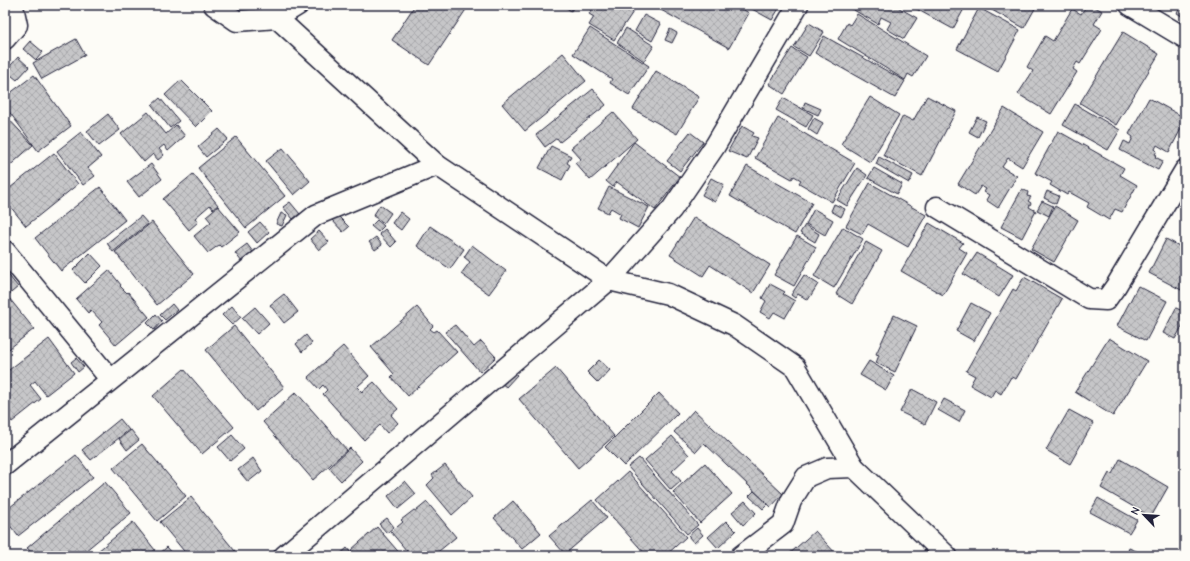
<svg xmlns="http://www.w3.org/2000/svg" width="1190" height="561" font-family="'Comic Neue',sans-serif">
<defs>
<pattern id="building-cross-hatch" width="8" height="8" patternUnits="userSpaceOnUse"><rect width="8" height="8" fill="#c6c6c8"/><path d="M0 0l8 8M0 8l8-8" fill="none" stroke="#aaaaad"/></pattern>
</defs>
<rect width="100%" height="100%" fill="#fdfcf7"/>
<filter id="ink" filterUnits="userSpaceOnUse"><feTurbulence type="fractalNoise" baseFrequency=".025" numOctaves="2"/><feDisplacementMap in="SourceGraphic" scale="8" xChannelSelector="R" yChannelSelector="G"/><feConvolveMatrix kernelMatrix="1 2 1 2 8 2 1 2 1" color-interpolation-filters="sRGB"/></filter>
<g filter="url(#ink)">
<g fill="url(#building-cross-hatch)" stroke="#22223b">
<polygon points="415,5 469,5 429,65 392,40"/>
<polygon points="562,5 575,5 571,11"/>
<polygon points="595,5 629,5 635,9 614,40 589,25 594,17 589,14"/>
<polygon points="652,5 735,5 749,13 729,48"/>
<polygon points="754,5 781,5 772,20 752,9"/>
<polygon points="854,5 894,5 917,18 904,39 887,29 891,22 881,17 878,24 852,9"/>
<polygon points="909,5 962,5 965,7 953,29"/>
<polygon points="983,5 1037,5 1024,28"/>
<polygon points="1087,5 1092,5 1102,11 1094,24 1102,29 1080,64 1077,62 1073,69 1077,72 1051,114 1018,94 1033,71 1027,67 1045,36 1053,41 1072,9 1081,14"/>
<polygon points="1182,5 1185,5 1185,18 1177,13"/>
<polygon points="979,8 1020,30 998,71 957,49"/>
<polygon points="857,14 926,56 913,77 908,74 905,80 838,39 847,23 850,25"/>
<polygon points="644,15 661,24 652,41 635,31"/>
<polygon points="809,23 824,32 809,56 794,47"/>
<polygon points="590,28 649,66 629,95 610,83 612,79 573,54"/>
<polygon points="626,28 654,46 644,61 617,43"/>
<polygon points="670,29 677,33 672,43 665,40"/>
<polygon points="1123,32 1159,54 1116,125 1080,103"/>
<polygon points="824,36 905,81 895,98 815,53"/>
<polygon points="76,39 85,55 42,79 33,63"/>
<polygon points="30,41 43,52 36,60 23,49"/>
<polygon points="792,48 807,57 784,94 769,84"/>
<polygon points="563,53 586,81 525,131 502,104"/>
<polygon points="18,57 29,67 17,80 6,71"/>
<polygon points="656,71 699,97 677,134 633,109"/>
<polygon points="34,75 71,126 38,151 5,106 5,97"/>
<polygon points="181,80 212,111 196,127 165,95"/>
<polygon points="5,85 10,91 5,96"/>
<polygon points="593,89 606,105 560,142 557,138 545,147 536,135"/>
<polygon points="927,96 956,111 922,176 883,155 903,116 913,121"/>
<polygon points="870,97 899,115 870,162 841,144"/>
<polygon points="160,98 179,121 170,128 152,105"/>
<polygon points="783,98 813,115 806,127 776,110"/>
<polygon points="1149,98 1185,118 1185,121 1169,152 1157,145 1155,149 1157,151 1155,154 1157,155 1155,157 1163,161 1158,170 1120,150 1124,141 1130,144 1133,137 1129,134"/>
<polygon points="805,102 821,109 818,115 803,108"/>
<polygon points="1075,104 1120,130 1108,150 1063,125"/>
<polygon points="1004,108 1043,132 1022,167 1008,158 1002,167 1017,176 998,208 986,200 989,195 984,192 986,189 981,186 975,195 958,184"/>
<polygon points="148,112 166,134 176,125 185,136 168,151 164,145 159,149 164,155 158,160 153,154 144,162 121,134"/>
<polygon points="613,112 637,139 590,180 575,163 581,159 571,148"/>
<polygon points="108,114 120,130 99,146 87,131"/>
<polygon points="5,115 33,145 5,170"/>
<polygon points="977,117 986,121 978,137 969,132"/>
<polygon points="778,118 855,163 832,202 799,183 801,180 794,176 792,179 755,158"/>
<polygon points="814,118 823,123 817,135 808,129"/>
<polygon points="742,126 754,133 752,136 758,138 747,159 728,151"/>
<polygon points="219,129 228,139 206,157 198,147"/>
<polygon points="1058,131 1124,168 1120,175 1137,185 1122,212 1115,209 1109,220 1087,207 1089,203 1069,192 1067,195 1050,185 1052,182 1035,173"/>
<polygon points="81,132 101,157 88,168 95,176 83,185 57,151"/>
<polygon points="690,132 703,142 680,171 667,161"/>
<polygon points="236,137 285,196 246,228 198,168"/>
<polygon points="634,142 680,177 655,210 617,182 613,187 606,181"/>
<polygon points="551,146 571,156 567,163 570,165 562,180 539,168"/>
<polygon points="283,148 310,181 294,195 266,161"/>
<polygon points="54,153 78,184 26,226 5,200 5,192"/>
<polygon points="879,157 913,175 909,183 876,164"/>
<polygon points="151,164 162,179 139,197 127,182"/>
<polygon points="747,166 812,203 795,234 730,196"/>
<polygon points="857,168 867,175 847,206 837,200"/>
<polygon points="874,168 902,184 897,194 868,178"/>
<polygon points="193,174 218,205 213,209 210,205 195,218 198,222 189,230 163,199"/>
<polygon points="711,178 724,185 715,202 702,195"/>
<polygon points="870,183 926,215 908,247 868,224 862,234 846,226"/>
<polygon points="100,187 125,220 61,271 35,238"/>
<polygon points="609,187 649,207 638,228 619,218 621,214 611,208 608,213 598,208"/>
<polygon points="1022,189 1028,192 1027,196 1031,197 1028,201 1031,203 1029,207 1036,211 1022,238 1001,227"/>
<polygon points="1047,191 1059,196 1056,204 1044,198"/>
<polygon points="1042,201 1053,206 1049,216 1037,210"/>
<polygon points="290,202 300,214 293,219 283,207"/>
<polygon points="834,204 845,209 841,217 831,211"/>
<polygon points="380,205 391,213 384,223 373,216"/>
<polygon points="218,206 240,232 221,247 219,245 208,253 194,236 211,222 206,216"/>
<polygon points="1055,206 1078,220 1054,262 1031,249"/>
<polygon points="814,209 833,220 825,235 806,224"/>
<polygon points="400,212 409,219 401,230 392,223"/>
<polygon points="281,213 287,215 282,226 276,224"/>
<polygon points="141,216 148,224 113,252 107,243"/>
<polygon points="338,216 349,227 343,232 332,220"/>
<polygon points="694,217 770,265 753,293 710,265 703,276 670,255"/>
<polygon points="377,220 384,226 378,232 371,226"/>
<polygon points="152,222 194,274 157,305 115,252"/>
<polygon points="260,222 269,232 257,243 248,232"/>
<polygon points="929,223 963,243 959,248 967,253 943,295 901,271"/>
<polygon points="805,225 819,234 815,242 800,233"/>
<polygon points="430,226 464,249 450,269 417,246"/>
<polygon points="843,227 863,239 834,288 814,276"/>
<polygon points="385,229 396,242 391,247 379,234"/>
<polygon points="319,231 329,242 319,250 310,239"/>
<polygon points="797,236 816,247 794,286 774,275"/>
<polygon points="376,237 382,245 375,250 369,242"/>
<polygon points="1166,239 1185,249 1185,292 1149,273"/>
<polygon points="866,242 882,251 852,304 836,294"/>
<polygon points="247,244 253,252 242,262 235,253"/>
<polygon points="472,245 506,271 489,294 461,274 470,262 464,257"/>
<polygon points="90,253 102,266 85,283 73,270"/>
<polygon points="977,253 1013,275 999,297 963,274"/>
<polygon points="109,270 121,285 120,286 127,293 128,292 149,317 116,345 99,325 102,322 91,310 88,313 76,299"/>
<polygon points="5,271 18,287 5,298"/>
<polygon points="804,275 818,284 808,300 798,294 795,298 791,295"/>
<polygon points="1024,277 1062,299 1016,379 1011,377 1001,394 995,390 991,397 970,385 975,376 966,371 1013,289 1016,291"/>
<polygon points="770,284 785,292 783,294 795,301 785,318 774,312 770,318 760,312 766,301 762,298"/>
<polygon points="1138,286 1167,301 1146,341 1117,326"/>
<polygon points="284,294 298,312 284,323 270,305"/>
<polygon points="9,298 34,329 5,352 5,301"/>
<polygon points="971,303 990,313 974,341 956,331"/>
<polygon points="172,304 177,310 165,320 160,315"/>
<polygon points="232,306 241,317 232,325 222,315"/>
<polygon points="255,307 269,323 257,334 242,318"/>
<polygon points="417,307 433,326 430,329 434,332 437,330 457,352 408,396 391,377 394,374 371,347"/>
<polygon points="1176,308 1185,312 1185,321 1175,339 1163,333"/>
<polygon points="156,314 162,321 154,330 147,323"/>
<polygon points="894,315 917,326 895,372 876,363 879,355 876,354"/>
<polygon points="455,325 474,347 481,341 496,357 480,372 445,332"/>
<polygon points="234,326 284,387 256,411 206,350"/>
<polygon points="306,335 312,343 302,352 296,344"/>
<polygon points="1109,338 1147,361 1113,416 1075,392"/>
<polygon points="49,339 74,373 46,395 35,381 30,385 41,399 12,422 5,414 5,373"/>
<polygon points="343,346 369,376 357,387 362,392 374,382 398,409 391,415 398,423 387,433 380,425 364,440 323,394 327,390 323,385 319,389 308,377"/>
<polygon points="76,358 84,367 78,372 71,362"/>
<polygon points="599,360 610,370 598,383 587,372"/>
<polygon points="869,361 894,376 886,390 860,375"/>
<polygon points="556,368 614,436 578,468 519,399"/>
<polygon points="184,369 234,427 202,454 153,396"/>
<polygon points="512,370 517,375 506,387 501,383"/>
<polygon points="912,389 936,402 925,424 900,412"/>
<polygon points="296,392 347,450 313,480 263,422"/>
<polygon points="659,393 678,413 624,466 605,447"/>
<polygon points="944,399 965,410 959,422 938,410"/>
<polygon points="694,410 783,494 771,507 704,443 696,452 674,432"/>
<polygon points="1069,410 1093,423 1070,464 1046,450"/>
<polygon points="120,419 129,430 91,460 82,450"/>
<polygon points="131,430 139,440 127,450 119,439"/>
<polygon points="232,435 244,449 230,461 218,447"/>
<polygon points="672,436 689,455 672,471 681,481 671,490 645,460"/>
<polygon points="142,444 186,496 157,521 113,468"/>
<polygon points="350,448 362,461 341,481 329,468"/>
<polygon points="76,455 93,477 18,536 5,519 5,511"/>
<polygon points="253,458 262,471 248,482 238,470"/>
<polygon points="639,458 698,525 687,534 628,467"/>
<polygon points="1120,459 1168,487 1151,517 1101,488 1109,473 1112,474"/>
<polygon points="705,463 732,494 700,523 673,492"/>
<polygon points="445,465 472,497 452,515 427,485 434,478 432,475"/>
<polygon points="628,472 686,537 665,556 647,556 597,500"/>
<polygon points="405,481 416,494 398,509 388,496"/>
<polygon points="105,482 131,513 79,556 34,556 27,548"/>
<polygon points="754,491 768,504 763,509 749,496"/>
<polygon points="191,497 239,556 188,556 160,522"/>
<polygon points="1098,498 1137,520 1129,533 1090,512"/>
<polygon points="592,500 607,518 565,554 549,536"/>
<polygon points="513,501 541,533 522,549 494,518"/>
<polygon points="745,501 756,513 743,525 732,512"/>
<polygon points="427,502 456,537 433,556 411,556 391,532 403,522 401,520 414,510 416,511"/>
<polygon points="387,518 394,527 387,533 379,524"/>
<polygon points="726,521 736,531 718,548 708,537"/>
<polygon points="133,522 155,550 148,556 92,556"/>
<polygon points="377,527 402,556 356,556 351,550"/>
<polygon points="697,528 703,535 694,543 688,536"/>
<polygon points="815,531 838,556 787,556"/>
<polygon points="167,547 175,556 157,556"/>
<polygon points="927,547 939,556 920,556"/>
<polygon points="347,548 353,556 338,556"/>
<polygon points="1129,548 1148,556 1126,556"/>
</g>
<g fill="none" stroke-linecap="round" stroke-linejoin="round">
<g stroke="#22223b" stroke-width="23">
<g id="street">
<polyline points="214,5 237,21 277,18 437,165 609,280 668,294 734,325 795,367 854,467 947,556"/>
<polyline points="1130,5 1185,38"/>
<polyline points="277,18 298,5"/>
<polyline points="5,39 17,25 14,11 11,5"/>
<polyline points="937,207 1089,299 1106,300 1116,286 1185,170"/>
<polyline points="5,251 110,379"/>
<polyline points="5,465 316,215 437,165"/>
<polyline points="284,556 609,280 672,209 715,146 798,5"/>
<polyline points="741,556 783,524 791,501 806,477 827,468 854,467"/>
</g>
</g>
<use href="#street" stroke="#fdfcf7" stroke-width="20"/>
</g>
</g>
<rect width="1190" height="561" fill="none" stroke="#fdfcf7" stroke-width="20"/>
<rect x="10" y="10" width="1170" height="541" fill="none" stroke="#22223b" stroke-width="1.5" filter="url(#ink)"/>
<g transform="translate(1144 515) rotate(295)" stroke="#fdfcf7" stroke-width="3" paint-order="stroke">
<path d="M0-3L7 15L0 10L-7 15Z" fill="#22223b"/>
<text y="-6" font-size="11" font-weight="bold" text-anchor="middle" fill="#22223b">N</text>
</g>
</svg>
